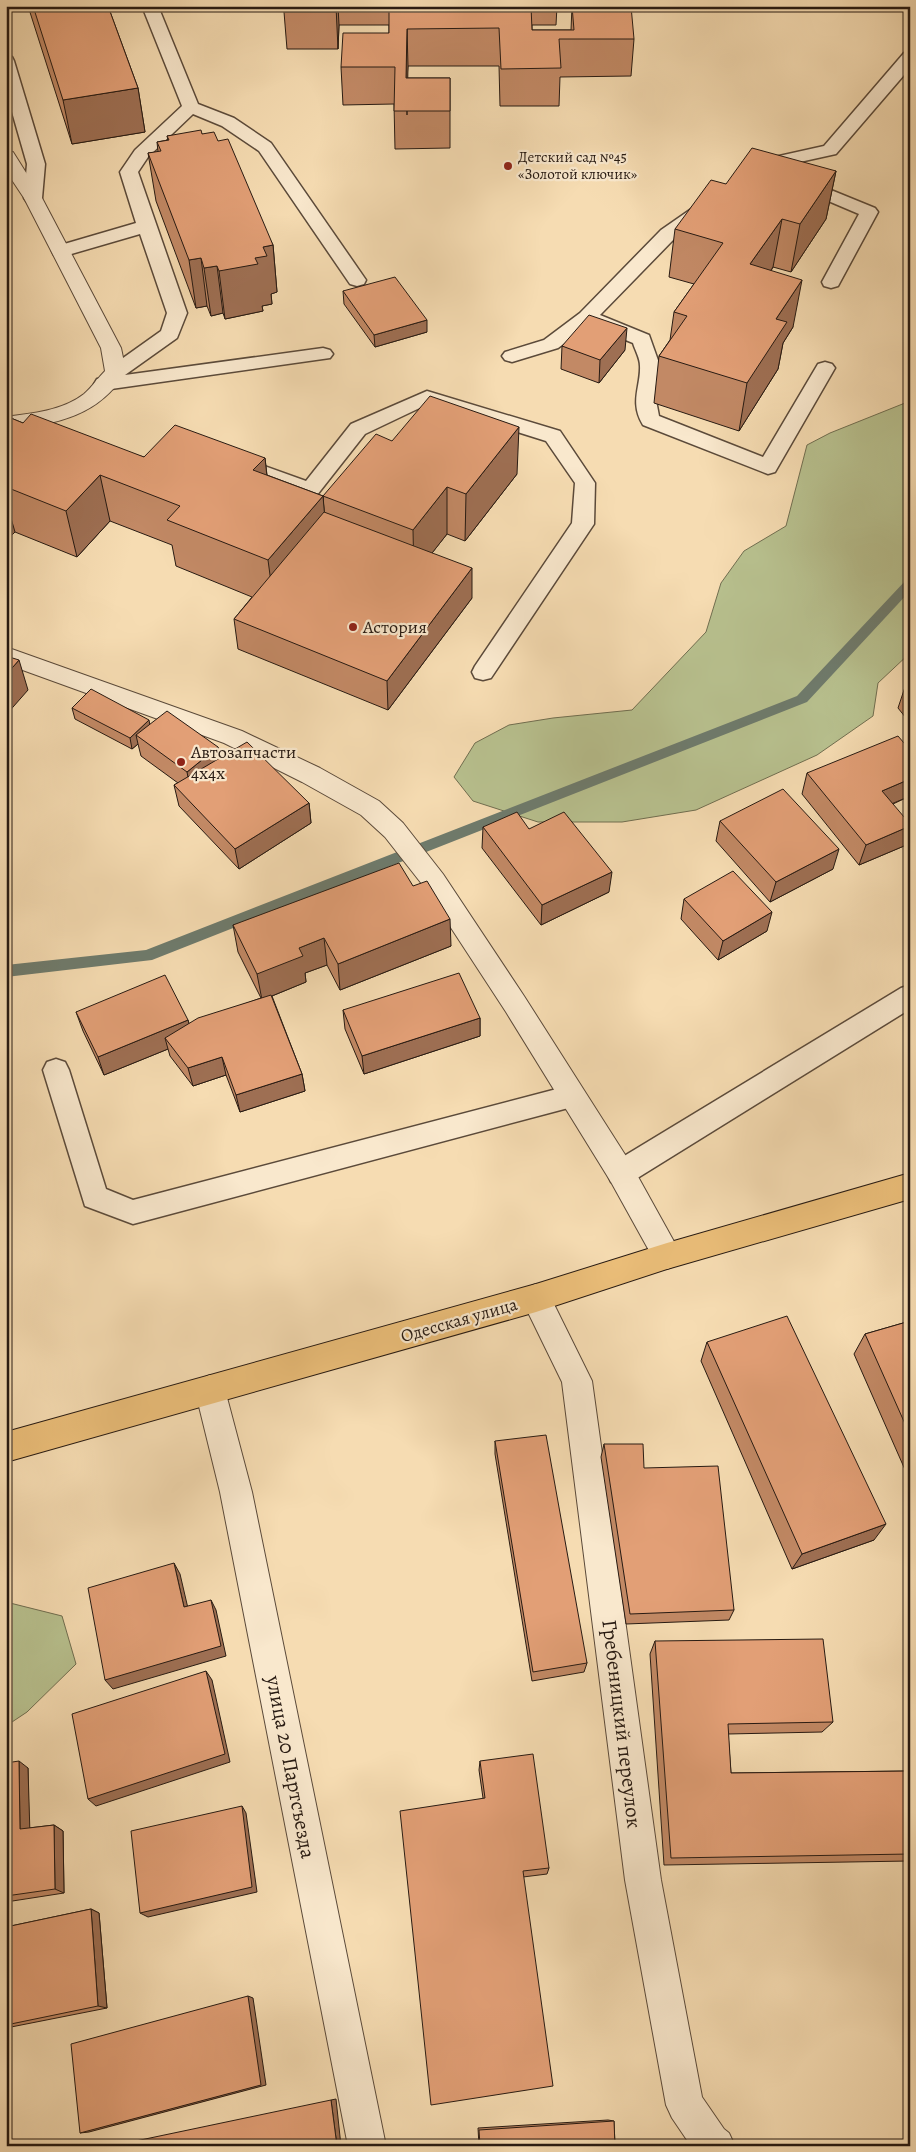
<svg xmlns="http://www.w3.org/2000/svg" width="916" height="2152" font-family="Alegreya,serif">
<rect width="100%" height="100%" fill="#f6dcb2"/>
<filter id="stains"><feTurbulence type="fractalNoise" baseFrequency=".004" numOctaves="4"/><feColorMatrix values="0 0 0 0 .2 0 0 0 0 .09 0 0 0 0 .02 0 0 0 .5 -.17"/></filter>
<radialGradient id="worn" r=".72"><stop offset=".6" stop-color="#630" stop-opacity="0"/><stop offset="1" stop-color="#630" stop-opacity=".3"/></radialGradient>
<g fill="#b8c18f" stroke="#706e50">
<polygon points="910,401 910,653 878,683 873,716 817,755 696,810 622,822 538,822 473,801 454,777 475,743 509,725 553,718 632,710 706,632 721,583 744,551 786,526 807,445 830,433"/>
<polygon points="6,1602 62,1616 76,1664 27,1712 6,1726"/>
</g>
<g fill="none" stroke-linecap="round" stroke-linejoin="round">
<polygon fill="#6e7b6d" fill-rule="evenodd" points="910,579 910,591 807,702 152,960 6,977 6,965 146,950 797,696 906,580"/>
<g stroke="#5b4a3a" stroke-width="3">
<g id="lane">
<polygon points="142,6 158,6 198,104 234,118 271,143 366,280 364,284 357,286 350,284 259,151 222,126 193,114 148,157 138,172 187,313 177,338 125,375 323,348 330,350 333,354 330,358 104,390 97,389 94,384 97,379 110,377 106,372 109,368 161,331 167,313 140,234 61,257 54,255 52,251 54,247 136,223 120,172 135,150 182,106"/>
<polygon points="910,52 910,68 836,154 768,169 758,173 752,172 749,168 756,161 824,146 904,53"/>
<polygon points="6,56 12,57 14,61 45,164 42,198 39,202 33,203 27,202 24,198 27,164 6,91"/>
<polygon points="799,177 875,208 878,212 838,286 831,288 824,286 822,282 859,214 793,186 790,182 793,178"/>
<path d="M703,204L709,205L712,209L709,213L675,238L600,315L649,335L660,366L655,395L659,416L763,457L818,364L825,362L832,364L835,368L775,472L768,474L643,425C629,402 641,386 640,366C640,358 635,350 633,343L589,325L558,348L512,362L505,360L502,356L505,352L544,340L580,313L661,230L697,205Z"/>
<polygon points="427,391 560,431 595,483 594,524 491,678 483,680 475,678 472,672 475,666 572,523 575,483 546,441 428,404 365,434 317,495 310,497 303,495 227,467 224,462 227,457 234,455 306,481 351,424"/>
<polygon points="910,985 910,1009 631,1182 621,1185 611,1182 607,1173 611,1164 901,988"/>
<polygon points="56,1059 65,1062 69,1070 106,1189 133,1200 572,1085 581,1088 585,1096 581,1104 572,1107 133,1224 85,1206 43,1070 47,1062"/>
</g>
</g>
<g stroke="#5b4a3a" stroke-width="2">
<g id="street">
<path d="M6,151L13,152L42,198L121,348L126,372C97,418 56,423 6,431V417C33,413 62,411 84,394C92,387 98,378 105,371L101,348L24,198L6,171Z"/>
<polygon points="6,647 242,731 320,768 379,801 403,823 443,874 524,996 631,1164 677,1247 682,1256 677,1265 667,1269 657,1265 611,1182 506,1012 425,888 385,837 361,815 302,782 224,743 6,664"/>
<polygon points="536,1284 546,1288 592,1381 661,1880 702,2097 724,2129 729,2133 735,2146 691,2146 672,2118 666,2105 625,1880 562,1382 521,1298 526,1288"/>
<polygon points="210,1375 221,1380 225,1390 252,1492 386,2146 348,2146 220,1492 195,1390 199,1380"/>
</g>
</g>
<g stroke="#271a12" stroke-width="2">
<polygon id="primary" points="910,1173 910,1199 667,1269 536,1312 6,1462 6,1432 536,1284 667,1243"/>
</g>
<use href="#lane" fill="#f9e8cd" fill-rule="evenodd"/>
<use href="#street" fill="#f9e8cd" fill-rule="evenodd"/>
<use href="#primary" fill="#ebbe79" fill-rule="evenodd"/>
</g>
<g fill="#c28965" stroke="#271a12">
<polygon points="28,6 108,6 138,88 145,132 72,144"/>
<polygon points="284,6 557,6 556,25 532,25 532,30 571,30 572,6 634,39 631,76 560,77 559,106 500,106 499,66 408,66 407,78 450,78 450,148 395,149 394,104 343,105 341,67 389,33 389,25 339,25 338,49 287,49 284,12"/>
<polygon points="202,134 218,141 273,245 277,292 271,294 272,304 262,306 263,311 225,319 223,313 211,316 207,306 196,308 156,201 148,153 158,152 157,142 168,140 167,136"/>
<polygon points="836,171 826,219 791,272 773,267 771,271 793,327 783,343 778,369 739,431 654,403 659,356 670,340 674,312 694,284 669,277 675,229 726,184"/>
<polygon points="343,291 427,332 375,347 344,304"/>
<polygon points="562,346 625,350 599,383 561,369"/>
<polygon points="6,416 23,423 144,457 265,458 267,475 323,496 324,512 323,496 392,441 517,474 465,541 447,534 432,553 472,598 388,710 238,649 234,619 252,597 176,566 172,545 110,521 77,557 15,532 9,538 6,537"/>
<polygon points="910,685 910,723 898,708 905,687"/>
<polygon points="72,708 150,725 218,747 220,758 309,803 311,823 239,869 179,806 174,785 178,783 141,756 138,744 132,749 75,719"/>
<polygon points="910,750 910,796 893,804 904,846 859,865 802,794 807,773"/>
<polygon points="720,821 833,869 770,902 716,841"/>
<polygon points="483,827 529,829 609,892 541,925 482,848"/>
<polygon points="413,886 451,946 340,990 327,965 305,973 306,982 272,996 302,1074 305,1091 240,1112 226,1075 193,1086 170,1056 168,1049 104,1075 83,1031 76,1012 188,1020 189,1024 261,998 238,952 233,925"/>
<polygon points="684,899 767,931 718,960 681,919"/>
<polygon points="343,1010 480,1018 480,1036 364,1074 345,1029"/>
<polygon points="910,1321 910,1481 854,1354 865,1334"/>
<polygon points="707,1342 874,1540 792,1569 701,1361"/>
<polygon points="495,1441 587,1663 584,1672 532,1681 495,1454"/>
<polygon points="604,1444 644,1468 734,1610 729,1620 626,1624 601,1457"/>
<polygon points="655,1641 833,1722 822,1732 728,1734 731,1773 910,1771 910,1861 664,1865 650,1654"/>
<polygon points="480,1761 549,1868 547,1874 523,1877 483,1798 479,1770"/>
<polygon points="6,1763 28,1768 29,1828 54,1825 63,1831 64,1893 6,1902"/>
<polygon points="91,1909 99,1913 107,2008 6,2028 6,1927"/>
<polygon points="608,2120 614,2121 615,2146 479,2146 478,2128"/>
</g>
<g fill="#9e6f53" stroke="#271a12">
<polygon points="336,6 338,6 339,25 338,49"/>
<polygon points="407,29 408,66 407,115 406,78"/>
<polygon points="138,88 145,132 72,144 63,100"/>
<polygon points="836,171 826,219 791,272 800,224"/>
<polygon points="782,219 773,267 743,312 750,264"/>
<polygon points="273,245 277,292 271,294 272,304 262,306 263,311 225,319 219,271 255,258 263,247"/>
<polygon points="201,258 207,306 196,308 189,260"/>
<polygon points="217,266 223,313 211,316 204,268"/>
<polygon points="802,280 793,327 783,343 778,369 739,431 747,383 776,319"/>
<polygon points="427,320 427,332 375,347 374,335"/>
<polygon points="627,328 625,350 599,383 600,360"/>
<polygon points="519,427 517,474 465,541 466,494"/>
<polygon points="265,458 270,505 253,470"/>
<polygon points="100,475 110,521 77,557 66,511"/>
<polygon points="447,487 447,534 414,576 413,530"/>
<polygon points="323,496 327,543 274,605 268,560"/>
<polygon points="6,501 15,532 9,538 6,530"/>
<polygon points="472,568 472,598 388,710 387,681"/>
<polygon points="19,660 28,690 6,715 6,675"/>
<polygon points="149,720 151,731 136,735 138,744 132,749 130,738"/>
<polygon points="218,747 222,768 191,793 187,772"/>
<polygon points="910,779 910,796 875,811 882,791"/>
<polygon points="309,803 311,823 239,869 235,849"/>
<polygon points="910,826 910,829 904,846 859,865 866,845"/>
<polygon points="839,849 833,869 770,902 776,882"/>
<polygon points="612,872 609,892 541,925 542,905"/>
<polygon points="772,912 767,931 718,960 723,941"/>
<polygon points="450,919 451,946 340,990 338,964"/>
<polygon points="324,938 327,965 305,973 306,982 262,1000 257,974 299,948"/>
<polygon points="480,1018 480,1036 364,1074 362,1056"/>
<polygon points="188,1020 193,1038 165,1038 168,1049 104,1075 98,1057"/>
<polygon points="222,1057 226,1075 193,1086 188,1068"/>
<polygon points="302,1074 305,1091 240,1112 236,1095"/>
<polygon points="886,1524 874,1540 792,1569 802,1554"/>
<polygon points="174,1563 180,1574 190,1617 184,1607"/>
<polygon points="211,1600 216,1610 226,1656 113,1689 105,1680"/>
<polygon points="206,1671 212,1680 230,1762 96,1806 88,1799"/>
<polygon points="19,1761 28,1768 30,1835 20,1829"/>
<polygon points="242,1806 246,1813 257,1892 148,1917 140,1913"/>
<polygon points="54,1825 63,1831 64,1893 55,1889"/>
<polygon points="91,1909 99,1913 107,2008 98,2006"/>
<polygon points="248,1996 253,1998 266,2085 89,2132 80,2133"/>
<polygon points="336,2099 341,2146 337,2146 331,2100"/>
</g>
<g fill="#e29f76" stroke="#271a12">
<polygon points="33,6 108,6 138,88 63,100"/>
<rect x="284" y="6" width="52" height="6"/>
<polygon points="389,6 531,6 532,30 574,30 572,6 631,6 634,39 559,39 561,68 501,69 499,28 407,29 406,78 450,78 450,111 394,111 395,67 341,67 343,33 389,33"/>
<polygon points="201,130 202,134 214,132 218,141 228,139 273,245 263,247 267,256 255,258 258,264 219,271 217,266 204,268 201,258 189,260 148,153 161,151 157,142 169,140 167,136"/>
<polygon points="752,148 836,171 800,224 782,219 750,264 802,280 776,319 787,322 747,383 659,356 687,316 674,312 723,243 675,229 711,180 726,184"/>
<polygon points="395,277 427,320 374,335 343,291"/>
<polygon points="589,315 627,328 600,360 562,346"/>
<polygon points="430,396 519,427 466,494 447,487 413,530 323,496 376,434 392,441"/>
<polygon points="31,414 144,457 175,425 265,458 253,470 323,496 268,560 167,520 180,506 100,475 66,511 6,487 6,416 23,423"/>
<polygon points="324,512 472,568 387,681 234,619"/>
<polygon points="6,656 19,660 6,675"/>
<polygon points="910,685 910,693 905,687"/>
<polygon points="91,689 149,720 130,738 72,708"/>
<polygon points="167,711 218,747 187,772 136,735"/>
<polygon points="898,736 910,750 910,779 882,791 910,824 910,826 866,845 807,773"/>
<polygon points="247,742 309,803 235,849 174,785"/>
<polygon points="783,789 839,849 776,882 720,821"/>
<polygon points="517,812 529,829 564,812 612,872 542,905 483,827"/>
<polygon points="399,863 413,886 427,881 450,919 338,964 324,938 299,948 303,956 257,974 233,925"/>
<polygon points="733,871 772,912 723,941 684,899"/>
<polygon points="459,973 480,1018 362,1056 343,1010"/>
<polygon points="165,975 188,1020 98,1057 76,1012"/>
<polygon points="271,995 302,1074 236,1095 222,1057 188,1068 165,1038 198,1018"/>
<polygon points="787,1316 886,1524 802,1554 707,1342"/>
<polygon points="910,1321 910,1435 865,1334"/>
<polygon points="546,1435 587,1663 533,1672 495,1441"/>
<polygon points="604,1444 643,1444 644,1468 718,1466 734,1610 630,1614"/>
<polygon points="174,1563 184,1607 211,1600 221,1646 105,1680 88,1588"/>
<polygon points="823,1639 833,1722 728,1724 731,1773 910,1771 910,1854 671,1858 655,1641"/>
<polygon points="206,1671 225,1754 88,1799 72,1714"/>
<polygon points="533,1754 549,1868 523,1871 553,2086 431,2105 400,1811 485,1798 480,1761"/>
<polygon points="19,1761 20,1829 54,1825 55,1889 6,1896 6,1763"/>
<polygon points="242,1806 252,1887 140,1913 131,1831"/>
<polygon points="91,1909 98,2006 6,2025 6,1927"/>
<polygon points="248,1996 261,2085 80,2133 71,2044"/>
<polygon points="331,2100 337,2146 112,2146"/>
<polygon points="614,2121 615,2146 480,2146 479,2130"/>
</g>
<g fill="#8f2418" stroke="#f9e8cd" stroke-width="2">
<circle cx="508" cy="166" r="5"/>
<circle cx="353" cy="627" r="5"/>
<circle cx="181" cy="762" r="5"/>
</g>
<g text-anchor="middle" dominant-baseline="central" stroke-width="4.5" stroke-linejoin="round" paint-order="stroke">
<g font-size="15" fill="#271a12" stroke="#f9e8cd" text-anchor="start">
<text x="518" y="157">Детский сад №45<tspan x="518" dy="17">«Золотой ключик»</tspan></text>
</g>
<g font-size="18" fill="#271a12" stroke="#f9e8cd" text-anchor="start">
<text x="363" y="627">Астория</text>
<text x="191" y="752">Автозапчасти<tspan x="191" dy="21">4х4х</tspan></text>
</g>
<g font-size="18" fill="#271a12" stroke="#f9e8cd">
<text transform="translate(459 1320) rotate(-16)">Одесская улица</text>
</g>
<g font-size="21" fill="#271a12" stroke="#f9e8cd">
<text transform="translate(622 1724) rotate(83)">Гребеницкий переулок</text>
<text transform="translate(291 1767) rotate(79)">улица 20 Партсъезда</text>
</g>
</g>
<rect width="916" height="2152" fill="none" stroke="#f6dcb2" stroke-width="25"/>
<rect x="8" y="8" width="901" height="2137" fill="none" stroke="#271a12" stroke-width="2.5"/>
<rect x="12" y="12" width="891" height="2127" fill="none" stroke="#271a12"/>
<rect width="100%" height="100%" filter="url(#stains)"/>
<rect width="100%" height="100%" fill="url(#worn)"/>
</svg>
